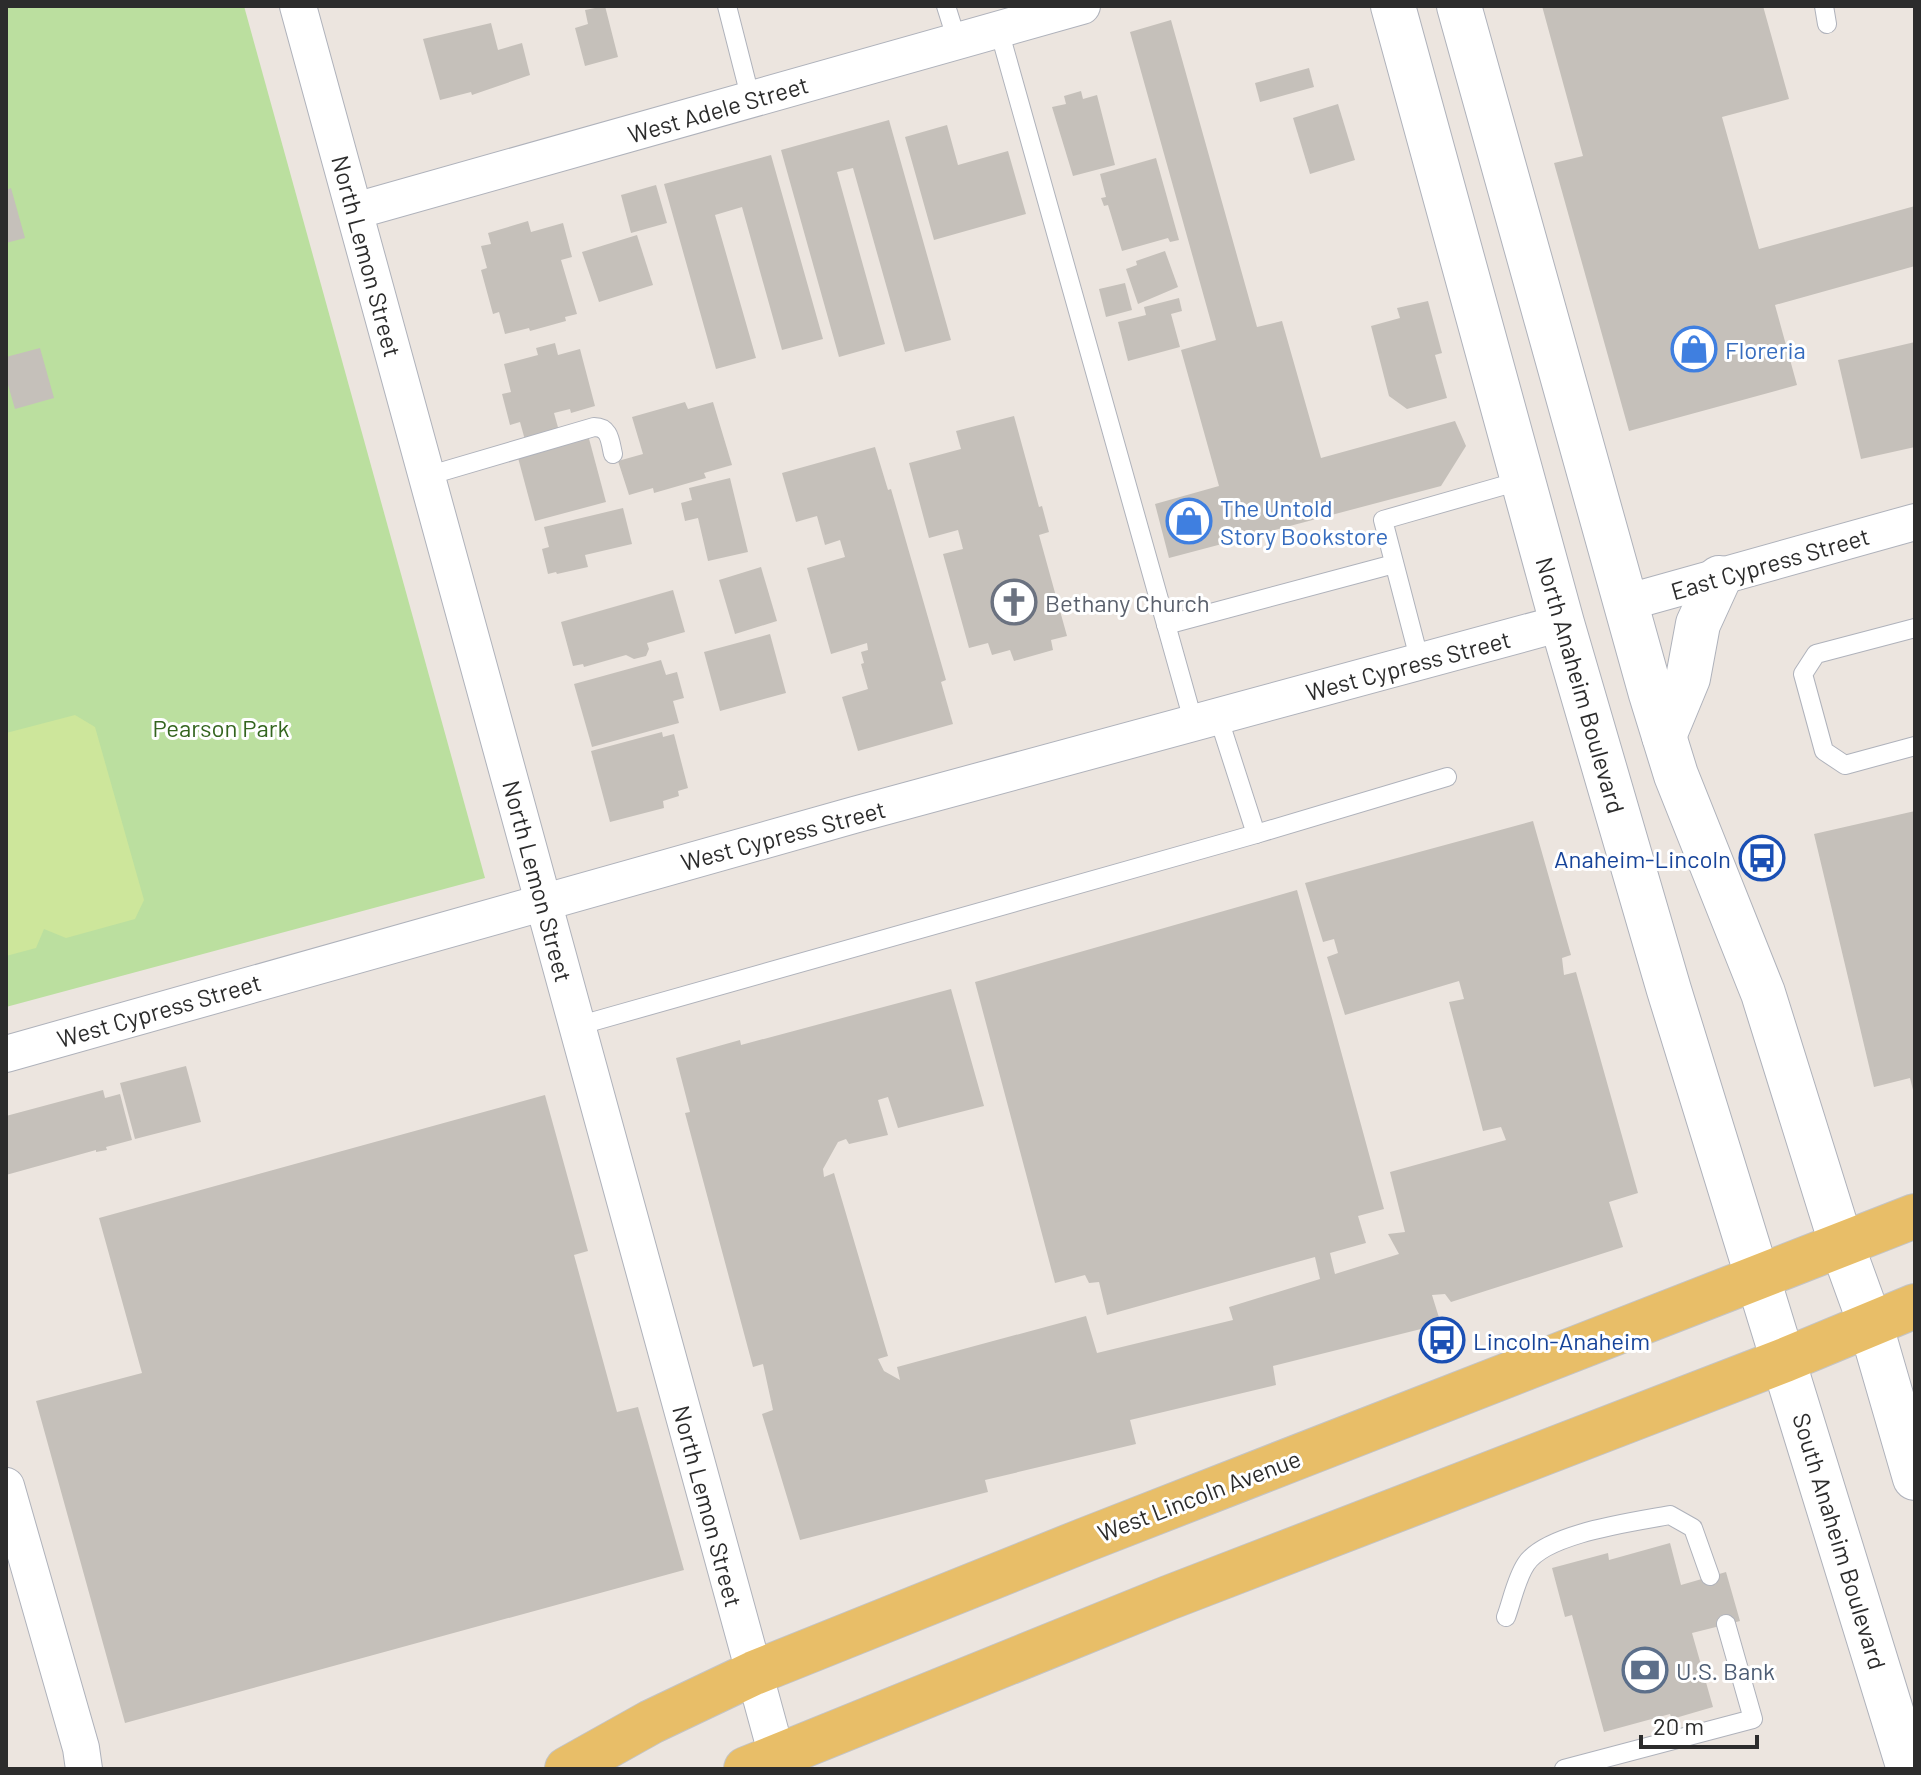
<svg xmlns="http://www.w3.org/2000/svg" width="1921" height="1775" font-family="Barlow,sans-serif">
<rect width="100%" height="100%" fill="#ece5df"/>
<polygon fill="#bbdf9f" points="6,6 244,6 485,878 6,1007"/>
<polygon fill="#cde69b" points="75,715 95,727 144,900 135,919 66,938 44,929 36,948 6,956 6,733"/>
<g fill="#c5c0ba">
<polygon points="605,6 618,57 585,66 575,28 588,24 585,10"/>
<polygon points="1542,6 1763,6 1789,99 1722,117 1759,249 1915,206 1915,266 1775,305 1797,385 1629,431 1554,163 1583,156"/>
<polygon points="1171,20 1257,327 1282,321 1321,458 1455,421 1466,446 1441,486 1169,558 1155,504 1219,486 1181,350 1216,340 1130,32"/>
<polygon points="491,23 498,50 522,43 530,75 472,95 471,92 440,100 423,39"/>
<polygon points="1309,68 1314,87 1260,102 1255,83"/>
<polygon points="1081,91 1083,99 1097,95 1115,165 1073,176 1052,107 1066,104 1064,96"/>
<polygon points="1338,104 1355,160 1310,174 1293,118"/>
<polygon points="889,120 951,340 905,352 853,168 837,172 885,344 839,357 781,150"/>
<polygon points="947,125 958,165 1008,151 1026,214 934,240 905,137"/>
<polygon points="771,155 823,339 782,350 742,207 715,215 756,358 716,369 664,184"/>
<polygon points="1156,158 1179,240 1170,242 1168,238 1122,251 1108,205 1104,206 1101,198 1106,197 1100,174"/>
<polygon points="656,185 667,223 631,233 621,195"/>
<polygon points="11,188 25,238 6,243 6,190"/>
<polygon points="528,221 531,232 563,223 572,257 561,260 577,314 565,317 566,321 530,331 529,328 505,334 499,312 493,314 481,270 487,268 481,246 491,244 488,233"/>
<polygon points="637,235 653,285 599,302 582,252"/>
<polygon points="1165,251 1178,287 1138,304 1126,269 1137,265 1136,261"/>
<polygon points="1125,283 1132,310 1106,317 1099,289"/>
<polygon points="1179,298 1182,311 1171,314 1180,347 1128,361 1118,322 1146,315 1144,307"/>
<polygon points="1428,301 1442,353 1435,355 1447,398 1407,409 1389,396 1371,326 1400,318 1397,308"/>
<polygon points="1915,342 1915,447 1861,459 1838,360"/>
<polygon points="555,343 558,355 580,349 595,406 571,413 570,409 554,413 559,431 525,440 520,422 510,425 502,394 511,392 504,364 538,355 536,348"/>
<polygon points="40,348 54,398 15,409 6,378 6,357"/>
<polygon points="685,402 688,409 713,402 732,465 704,473 706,478 654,493 653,488 629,495 618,461 643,454 632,417"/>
<polygon points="1014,416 1039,507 1042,506 1049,532 1039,535 1067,636 1051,640 1053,650 1014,661 1010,650 992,655 988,643 969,648 943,554 963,549 958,530 929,538 909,463 961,449 956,431"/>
<polygon points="588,435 606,502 535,521 517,454"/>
<polygon points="875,447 888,490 891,489 946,680 941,682 953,724 858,751 842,697 868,689 861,664 864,663 861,652 868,650 867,643 831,654 807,568 845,557 840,540 825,545 817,516 796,522 782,473"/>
<polygon points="730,478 748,552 708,561 698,518 685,521 681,503 692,500 689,488"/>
<polygon points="623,508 632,544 585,555 588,567 557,574 556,572 548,574 542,549 549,547 544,527"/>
<polygon points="761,567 777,621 735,634 719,580"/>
<polygon points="673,590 685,632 647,643 649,649 646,656 634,659 626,655 584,667 583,664 573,666 561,622"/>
<polygon points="770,634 786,693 720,711 704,652"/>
<polygon points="661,660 666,675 677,672 684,698 673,701 679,723 592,747 574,684"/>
<polygon points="662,732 663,737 674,734 688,788 678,791 679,796 663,801 664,808 610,822 591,751"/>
<polygon points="1915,811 1915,1094 1914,1094 1910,1078 1874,1087 1814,834"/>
<polygon points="1533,821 1571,955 1562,958 1564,975 1576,972 1638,1193 1609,1202 1623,1247 1451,1302 1445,1294 1432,1295 1441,1324 1273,1366 1276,1385 1130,1420 1136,1444 985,1480 988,1492 800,1540 762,1414 773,1410 763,1364 753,1367 685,1113 690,1112 676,1058 740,1040 741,1045 951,989 984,1106 898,1128 888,1097 878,1100 888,1135 849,1144 846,1139 838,1142 823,1169 824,1177 834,1173 888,1356 878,1359 884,1371 900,1380 897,1367 1086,1316 1097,1353 1233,1320 1229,1307 1320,1279 1315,1257 1107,1315 1099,1282 1089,1283 1085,1275 1055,1283 975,982 1297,890 1384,1209 1358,1216 1366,1243 1330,1253 1335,1274 1399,1254 1388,1234 1405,1232 1390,1172 1506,1140 1501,1127 1483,1131 1449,1002 1464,999 1459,981 1345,1015 1327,957 1338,953 1334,939 1323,942 1305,883"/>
<polygon points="186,1066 201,1122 135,1139 120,1083"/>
<polygon points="103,1090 105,1098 120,1094 132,1140 106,1147 107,1150 96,1152 96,1150 6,1175 6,1116"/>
<polygon points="545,1095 588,1251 574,1255 617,1412 638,1407 684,1570 125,1723 36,1401 142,1373 99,1218"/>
<polygon points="1670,1543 1681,1585 1726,1572 1740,1621 1692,1633 1713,1707 1672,1719 1670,1714 1604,1732 1572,1615 1565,1617 1552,1568 1608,1553 1609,1560"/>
</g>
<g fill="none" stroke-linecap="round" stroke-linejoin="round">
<g stroke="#afb2bb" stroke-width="20">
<g id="service">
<polyline points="727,6 751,100"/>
<polyline points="946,6 957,41"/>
<polyline points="1824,6 1827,24"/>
<polyline points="999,30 1194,724"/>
<path d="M427,476L594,427C610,427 610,441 613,454"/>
<polyline points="1166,625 1394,564"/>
<polyline points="1915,628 1816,654 1803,674 1824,751 1845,765 1915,746"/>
<polyline points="1420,662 1383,520 1523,480"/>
<polyline points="1218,716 1256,834"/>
<polyline points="577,1026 1256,834 1447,777"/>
<path d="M1506,1617C1512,1601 1516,1579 1526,1564C1546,1533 1634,1522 1670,1515L1693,1528L1710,1576"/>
<polyline points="1564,1769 1753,1719 1726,1624"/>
</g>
</g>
<g stroke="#afb2bb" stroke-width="38">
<g id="minor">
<polyline points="298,6 777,1756"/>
<polyline points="355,211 1082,6"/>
<polyline points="1625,603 1915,522"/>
<polyline points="6,1054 854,815 1562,623"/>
<polyline points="6,1486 81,1748 84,1769"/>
</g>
</g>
<g stroke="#afb2bb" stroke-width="46">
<g id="secondary">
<polyline points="1393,6 1562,623 1669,990 1909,1769"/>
<polyline points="1459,6 1651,694 1676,775 1763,993 1841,1243 1870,1323 1915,1478"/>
<polyline points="1664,736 1688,678 1698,624 1719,578"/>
</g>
</g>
<g stroke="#c4c4c4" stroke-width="46">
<g id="primary">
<polyline points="567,1769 651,1722 754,1673 1085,1540 1915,1216"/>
<polyline points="746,1769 1168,1598 1785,1360 1915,1306"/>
</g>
</g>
<use href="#service" stroke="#fff" stroke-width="18"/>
<use href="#minor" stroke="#fff" stroke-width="36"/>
<use href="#secondary" stroke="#fff" stroke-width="44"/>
<use href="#primary" stroke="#e8be68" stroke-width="44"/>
</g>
<defs>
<g id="shop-ring" transform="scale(2.3)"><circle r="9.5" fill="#fff" stroke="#3f7fe0" stroke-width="1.5"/><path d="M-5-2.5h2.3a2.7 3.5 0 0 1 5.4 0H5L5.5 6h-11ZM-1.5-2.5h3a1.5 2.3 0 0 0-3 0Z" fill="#3f7fe0"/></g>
<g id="church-ring" transform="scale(2.3)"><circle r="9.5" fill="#fff" stroke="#6b7280" stroke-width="1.5"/><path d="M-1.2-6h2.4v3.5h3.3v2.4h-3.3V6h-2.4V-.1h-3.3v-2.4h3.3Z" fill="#6b7280"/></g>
<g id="bus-ring" transform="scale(2.3)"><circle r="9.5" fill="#fff" stroke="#1a4fb4" stroke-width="1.5"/><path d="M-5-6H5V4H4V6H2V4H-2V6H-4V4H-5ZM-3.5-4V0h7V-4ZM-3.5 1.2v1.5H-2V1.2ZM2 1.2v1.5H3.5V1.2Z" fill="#1a4fb4"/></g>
<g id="bank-ring" transform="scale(2.3)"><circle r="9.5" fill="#fff" stroke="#5c6f8a" stroke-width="1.5"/><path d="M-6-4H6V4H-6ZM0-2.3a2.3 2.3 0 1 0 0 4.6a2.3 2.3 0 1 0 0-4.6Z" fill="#5c6f8a"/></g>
</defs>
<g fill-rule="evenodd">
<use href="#shop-ring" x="1694" y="349"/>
<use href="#shop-ring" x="1189" y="521"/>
<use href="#church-ring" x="1014" y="602"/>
<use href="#bus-ring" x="1762" y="858"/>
<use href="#bus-ring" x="1442" y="1340"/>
<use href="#bank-ring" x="1645" y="1670"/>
</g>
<g text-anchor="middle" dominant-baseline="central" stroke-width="6" stroke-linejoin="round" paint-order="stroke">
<g font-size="24" fill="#2c2c2c" stroke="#fff">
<text transform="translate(718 109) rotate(-16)">West Adele Street</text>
<text transform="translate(367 256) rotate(75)">North Lemon Street</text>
<text transform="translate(1770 563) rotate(-16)">East Cypress Street</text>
<text transform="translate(1408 665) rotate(-15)">West Cypress Street</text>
<text transform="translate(1581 685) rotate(74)">North Anaheim Boulevard</text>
<text transform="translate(783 835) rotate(-15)">West Cypress Street</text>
<text transform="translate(538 881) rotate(75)">North Lemon Street</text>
<text transform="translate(159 1010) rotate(-16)">West Cypress Street</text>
<text transform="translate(1199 1495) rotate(-21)">West Lincoln Avenue</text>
<text transform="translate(708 1506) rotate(75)">North Lemon Street</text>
<text transform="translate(1840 1541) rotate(73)">South Anaheim Boulevard</text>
</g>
<g font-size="24" fill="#366cbe" stroke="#fff" text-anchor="start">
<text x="1725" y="349">Floreria</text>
<text x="1220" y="507">The Untold<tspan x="1220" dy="28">Story Bookstore</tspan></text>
</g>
<g font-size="24" fill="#5b616d" stroke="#fff" text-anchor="start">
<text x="1045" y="602">Bethany Church</text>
</g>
<g font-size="24" fill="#34651f" stroke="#fff">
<text x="221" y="727">Pearson Park</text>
</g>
<g font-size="24" fill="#164399" stroke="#fff" text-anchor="end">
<text x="1731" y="858">Anaheim-Lincoln</text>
<text x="1473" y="1340" text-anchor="start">Lincoln-Anaheim</text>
</g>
<g font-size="24" fill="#4e5e75" stroke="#fff" text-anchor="start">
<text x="1676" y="1670">U.S. Bank</text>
</g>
</g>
<rect width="1921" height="1775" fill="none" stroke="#2c2c2c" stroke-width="16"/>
<path d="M1641 1735v12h116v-12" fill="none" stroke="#2c2c2c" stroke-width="4"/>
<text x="1653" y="1735" font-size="24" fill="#2c2c2c" stroke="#ffffff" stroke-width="6" paint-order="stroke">20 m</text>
</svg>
